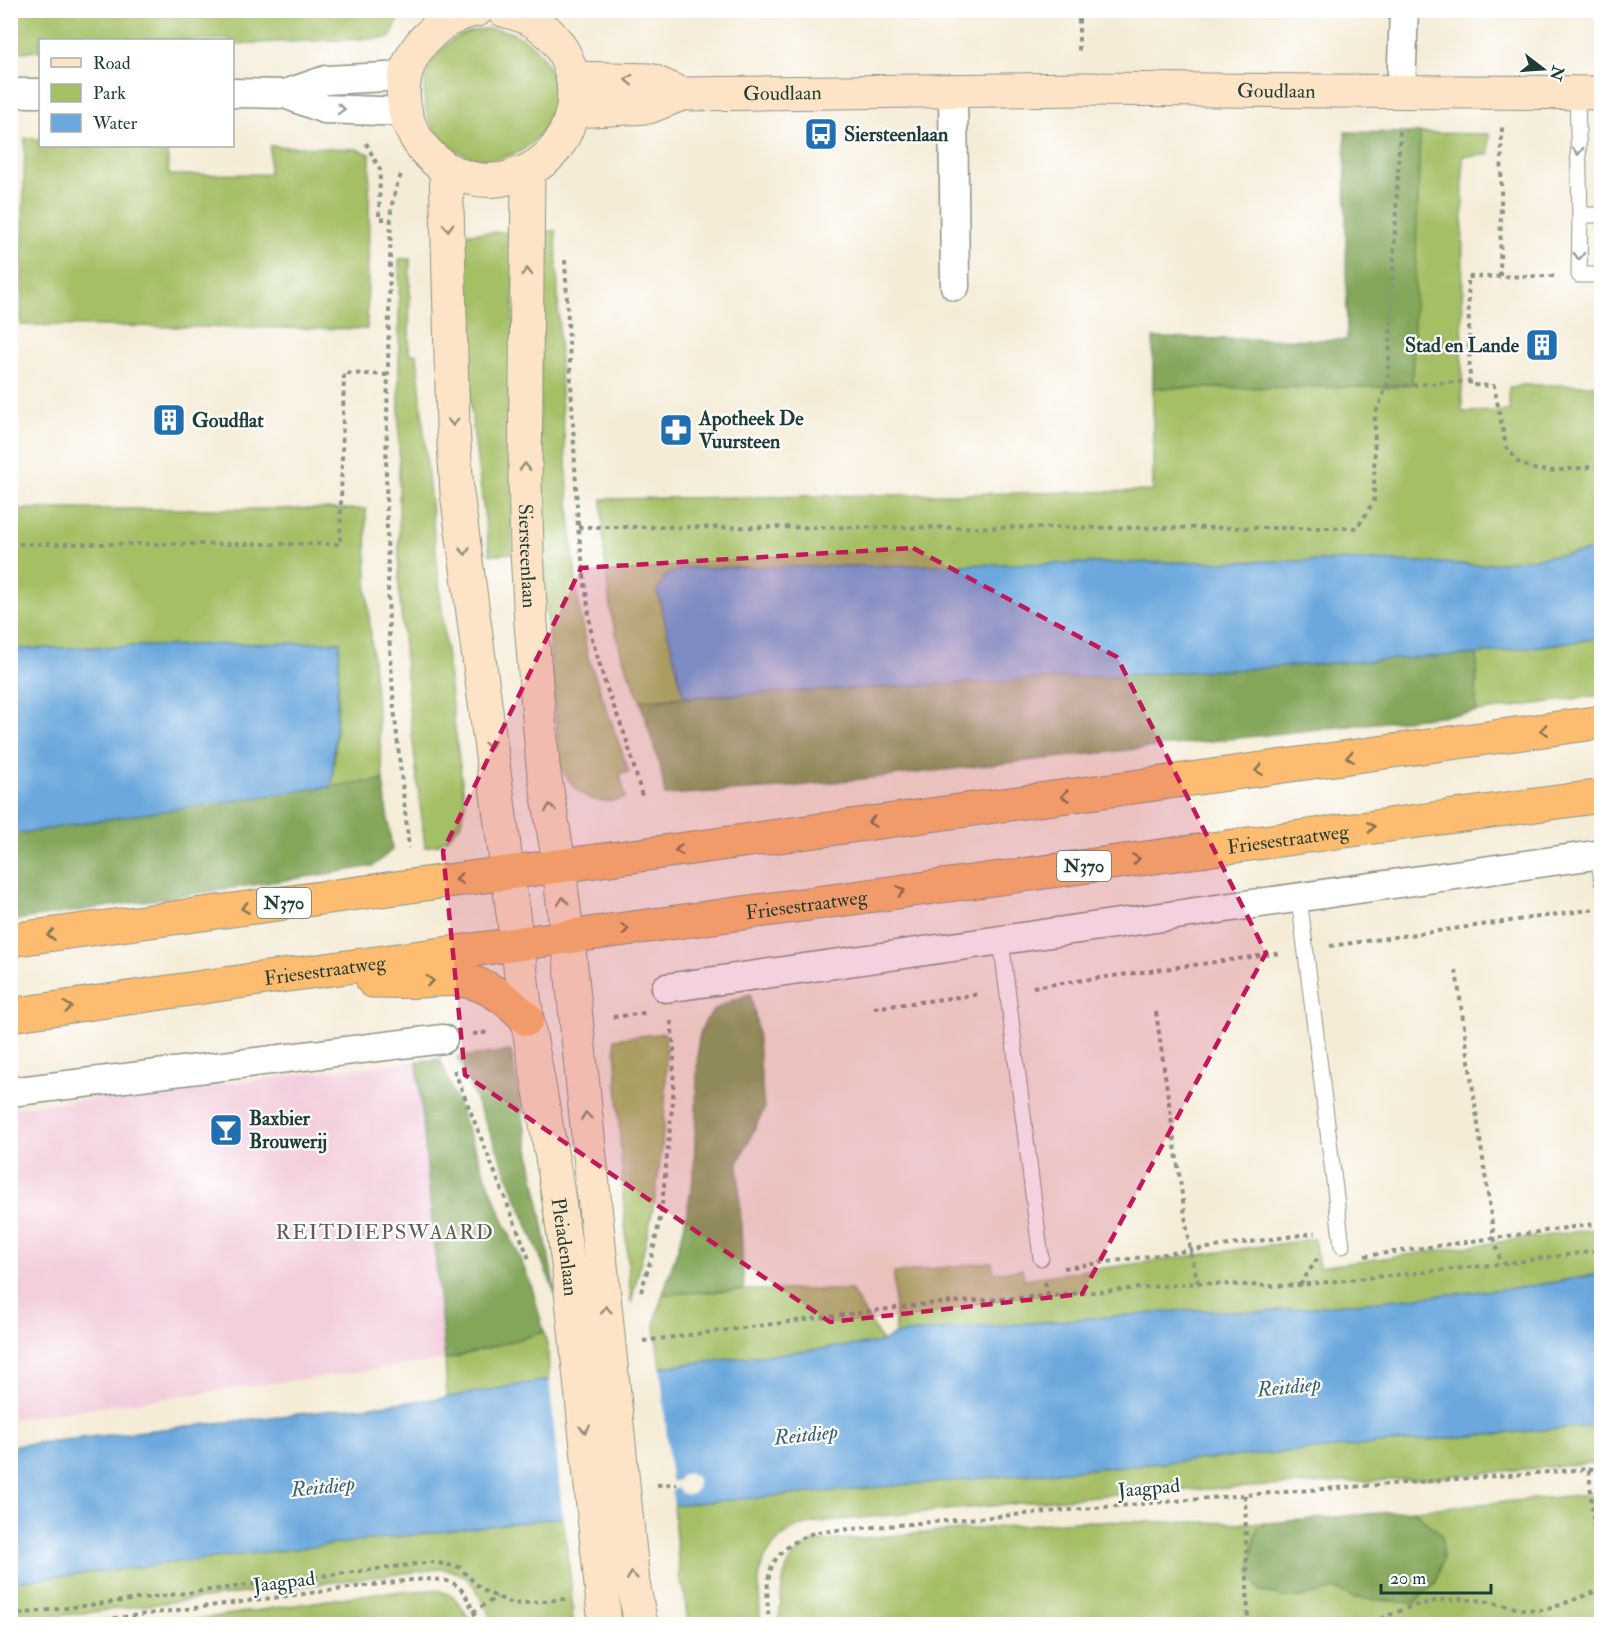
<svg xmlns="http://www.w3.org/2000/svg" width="1612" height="1635" font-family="'IM FELL Double Pica',serif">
<rect width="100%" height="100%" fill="#fff"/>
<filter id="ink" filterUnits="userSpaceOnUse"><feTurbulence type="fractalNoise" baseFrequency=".0167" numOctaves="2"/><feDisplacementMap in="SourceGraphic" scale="12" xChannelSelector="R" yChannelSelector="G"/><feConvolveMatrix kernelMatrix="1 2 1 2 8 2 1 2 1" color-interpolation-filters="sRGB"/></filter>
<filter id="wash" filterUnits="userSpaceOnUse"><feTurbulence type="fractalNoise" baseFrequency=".008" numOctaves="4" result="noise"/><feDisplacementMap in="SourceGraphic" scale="24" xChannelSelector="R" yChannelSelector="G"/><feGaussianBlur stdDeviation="1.35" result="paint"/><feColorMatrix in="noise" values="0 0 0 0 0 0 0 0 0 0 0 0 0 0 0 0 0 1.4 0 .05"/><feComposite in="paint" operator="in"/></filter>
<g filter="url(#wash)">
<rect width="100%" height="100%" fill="#f5ecd7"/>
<polygon fill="#f3cfde" points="417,1061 445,1360 11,1419 10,1108"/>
<g fill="#a5bf65" stroke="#627e4c" stroke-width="1.5">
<polygon points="10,11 11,10 402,11 390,38 233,44 232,40 40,40 40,51 11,52"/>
<circle cx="489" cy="94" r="65"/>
<polygon points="1420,133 1489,134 1489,155 1463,156 1462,412 1509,411 1509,387 1518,387 1519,385 1601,385 1601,550 1479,565 1375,560 683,568 657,590 684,697 640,700 622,656 611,614 604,551 602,499 1153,491 1153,388 1385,387 1411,384"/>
<polygon points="25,138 40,139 40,146 167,146 169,175 269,174 270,146 356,149 370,154 367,329 21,325"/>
<path d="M541,231H556L561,396L573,554L581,622L588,657L629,772L620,774L625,798C592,809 572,792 559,763L539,527Z"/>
<polygon points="514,232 512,553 490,555 477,461 465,357 464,233"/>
<polygon points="399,259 410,259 409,354 417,354 427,466 451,698 465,805 460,825 450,836 439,844 425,847 409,707 399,589"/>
<polygon points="11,509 366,509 367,590 383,780 332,786 337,724 340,642 11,649"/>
<polygon points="1601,638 1601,695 1476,712 1477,654"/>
<path d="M665,1033C668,1083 664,1135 657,1185C651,1225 640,1264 631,1303L623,1198L615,1039Z"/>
<polygon points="1601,1228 1601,1274 1526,1287 1262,1312 1192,1310 895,1334 894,1273 992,1262 994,1273 1022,1269 1024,1279 1314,1239 1319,1267"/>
<polygon points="744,1290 851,1290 882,1342 660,1367 655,1327 657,1315 663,1294"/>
<polygon points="544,1332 548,1349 549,1380 447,1397 445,1360"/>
<path d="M1601,1425V1462L1430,1478L1128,1493L828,1521C819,1522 808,1523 800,1526C782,1533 764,1553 760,1571C758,1585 760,1609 760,1624H688L684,1590L680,1582L673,1504Z"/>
<path d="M1601,1493V1624H779C782,1592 778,1557 814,1542L1075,1521L1267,1523L1257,1528L1315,1594L1336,1589L1355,1598L1414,1603L1436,1582L1443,1557L1442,1535L1413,1510Z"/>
<path d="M563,1517L571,1583L573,1624H494C481,1597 474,1570 439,1569L11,1622L10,1582Z"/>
<path d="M435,1590C456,1593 463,1607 471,1624H165L376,1593Z"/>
</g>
<g fill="#84a65a" stroke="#527247" stroke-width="1.5">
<polygon points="1345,132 1420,133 1412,384 1385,387 1153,388 1153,338 1347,340"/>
<polygon points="1477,654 1476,712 779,788 665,795 661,771 640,700 1243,669"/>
<path d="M383,780L392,850L373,866L326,874L11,921V835C134,815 258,795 383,780Z"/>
<path d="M750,994L756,1019L764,1109L738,1163L744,1290L663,1294L683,1232L694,1175L698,1044C703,1010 721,1004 750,994Z"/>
<polygon points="511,1051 556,1296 495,1144 457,1057"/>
<polygon points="440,1059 502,1217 531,1284 544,1332 445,1360 417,1061"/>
<polygon points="1413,1510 1442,1535 1443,1558 1436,1582 1414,1603 1355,1598 1336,1589 1298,1598 1281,1597 1259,1590 1249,1573 1257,1528 1267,1523"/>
</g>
<g fill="#6ca8dd" stroke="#467288" stroke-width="1.5">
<polygon points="1601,550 1601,638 1477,654 1243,669 684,697 657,590 665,576 683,568 1375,560 1479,565"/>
<polygon points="340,642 332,786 114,818 11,835 11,649"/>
<polygon points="1601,1274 1601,1425 661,1506 11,1582 10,1446 443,1398 549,1380 882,1342 895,1334 1192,1310 1262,1312 1526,1287"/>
</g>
<polygon fill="#f5ecd7" points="660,1364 671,1481 677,1481 682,1475 689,1473 695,1476 698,1482 697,1489 693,1494 686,1495 680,1492 678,1488 672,1489 674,1507 563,1520 549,1377"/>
</g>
<g filter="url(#ink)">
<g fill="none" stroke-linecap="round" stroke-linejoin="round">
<g stroke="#8a9486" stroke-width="17">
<g id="lane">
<polyline points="1577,93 1580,215 1579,275 1602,275"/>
<polyline points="1580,215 1602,215"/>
<polyline points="1598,854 1602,882"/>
<polyline points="1299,897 1342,1246"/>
<polyline points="1001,940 1041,1258"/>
</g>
</g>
<g stroke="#8a9486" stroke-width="31">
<g id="street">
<polyline points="1401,90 1404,10"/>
<polyline points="953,91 955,286"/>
<polyline points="10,93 40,93"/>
<polyline points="232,93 285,94 326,80 406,76"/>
<polyline points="285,94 324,109 406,112"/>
<polyline points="666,988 1602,854"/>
<polyline points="10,1092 443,1039"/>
</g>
</g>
<g stroke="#8a9486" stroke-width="35">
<g id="secondary">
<path d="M477,10C458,13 442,22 429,35C365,96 431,203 515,176C535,169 553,156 563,137C584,97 574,45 533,21C524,16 514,13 503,10"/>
<polyline points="573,78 650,80 682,94"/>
<path id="s1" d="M573,111L649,107L682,94L1080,89L1602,93"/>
<path id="s2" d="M446,169L453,426L457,493L527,1019L555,1174L569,1271L605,1624"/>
<path id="s3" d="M528,172L525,479L527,551L531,624L543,766L556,845L570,958L633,1583L641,1624"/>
</g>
</g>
<g stroke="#8a9486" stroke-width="35">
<g id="highway">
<polyline points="10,940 692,848 1602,722"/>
<path d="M373,981C389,981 405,982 420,981C433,981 446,978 458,980C486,982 508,1000 527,1019"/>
<path id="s4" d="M10,1015L266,978L1602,796"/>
</g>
</g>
<g stroke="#8a9486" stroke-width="4" stroke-dasharray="4.5 4.5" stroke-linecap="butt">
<polyline points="1079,10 1079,55"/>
<polyline points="366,143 380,170 379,219 391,219"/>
<polyline points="401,175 398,181 391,208 386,472 389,634 394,708 409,848"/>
<polyline points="565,260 578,527 592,639 607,689 626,738 642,796"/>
<polyline points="1500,276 1502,127"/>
<polyline points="1554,276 1468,277 1470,385 1494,386 1506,446 1518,462 1533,469 1550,471 1602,466"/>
<polyline points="1386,387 1470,381"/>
<polyline points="578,527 1357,528 1374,501 1375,415 1388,382 1400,128"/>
<polyline points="10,544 340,544 344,373 388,375"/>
<polyline points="1330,946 1596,909"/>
<polyline points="1456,970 1494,1237 1501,1264"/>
<polyline points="1033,987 1281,953"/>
<polyline points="874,1008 981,994"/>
<polyline points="1156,1012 1190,1250 1198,1283"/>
<polyline points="613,1017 645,1013"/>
<polyline points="473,1034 490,1032"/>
<polyline points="454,1070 530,1261"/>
<polyline points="1365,1256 1602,1223"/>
<polyline points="1064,1268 1315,1233"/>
<polyline points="1045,1282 1048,1296"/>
<polyline points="1300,1285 1319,1256"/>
<polyline points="641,1292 652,1255 661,1214 673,1098 674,1049 671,1021"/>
<polyline points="643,1341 926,1304 1048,1296 1198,1283 1272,1286 1299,1285 1501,1264 1602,1250"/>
<polyline points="1589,1470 1601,1612 1601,1624"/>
<polyline points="657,1485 677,1484"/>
<polyline points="1245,1495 1248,1624"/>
<polyline points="473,1612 497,1597"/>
<polyline points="10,1615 433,1562 459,1567 482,1590 513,1604 566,1599"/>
<path d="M69,1624L412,1580C460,1577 461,1583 479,1624"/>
<path d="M769,1624C768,1610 766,1590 769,1576C773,1553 796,1539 816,1532L1245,1495L1602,1468"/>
<polyline points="1300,1624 1362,1622 1377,1620 1412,1606 1436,1601 1460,1599 1485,1601 1520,1609 1541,1610 1552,1608 1602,1589"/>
</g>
<use href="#lane" stroke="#fff" stroke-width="15"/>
<use href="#street" stroke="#fff" stroke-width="28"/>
<use href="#secondary" stroke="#fee4c6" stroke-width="33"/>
<use href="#highway" stroke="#fdbc70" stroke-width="33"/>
</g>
<defs><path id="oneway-chevron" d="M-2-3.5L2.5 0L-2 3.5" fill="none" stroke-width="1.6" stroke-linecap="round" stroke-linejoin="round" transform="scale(1.5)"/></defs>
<g stroke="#8e907d">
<use href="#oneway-chevron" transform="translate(629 80) rotate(-178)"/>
<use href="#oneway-chevron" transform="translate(448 227) rotate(88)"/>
<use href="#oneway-chevron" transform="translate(527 272) rotate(-90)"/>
<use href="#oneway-chevron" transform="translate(453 422) rotate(88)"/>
<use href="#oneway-chevron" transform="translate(525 467) rotate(-90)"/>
<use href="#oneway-chevron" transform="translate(465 551) rotate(83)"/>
<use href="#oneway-chevron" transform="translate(490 745) rotate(83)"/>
<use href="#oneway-chevron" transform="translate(550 808) rotate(-99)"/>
<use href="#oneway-chevron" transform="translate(563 901) rotate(-97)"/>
<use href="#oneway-chevron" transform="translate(586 1116) rotate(-96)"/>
<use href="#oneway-chevron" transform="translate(606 1310) rotate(-96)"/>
<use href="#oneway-chevron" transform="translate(585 1429) rotate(84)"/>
<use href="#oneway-chevron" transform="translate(632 1576) rotate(-97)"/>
</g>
<g stroke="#8f9e9a">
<use href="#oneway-chevron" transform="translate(341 109) rotate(2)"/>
<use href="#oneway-chevron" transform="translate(1578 151) rotate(89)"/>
<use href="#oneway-chevron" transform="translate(1579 256) rotate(91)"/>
</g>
<g stroke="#83764f">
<use href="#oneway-chevron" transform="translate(1544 730) rotate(172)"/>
<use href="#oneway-chevron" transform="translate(1350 757) rotate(172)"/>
<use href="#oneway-chevron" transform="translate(1259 770) rotate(172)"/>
<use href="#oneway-chevron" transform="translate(1065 796) rotate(172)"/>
<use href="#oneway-chevron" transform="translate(872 822) rotate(172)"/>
<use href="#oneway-chevron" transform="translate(1371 827) rotate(-8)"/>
<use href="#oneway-chevron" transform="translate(679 850) rotate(173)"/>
<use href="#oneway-chevron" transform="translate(1136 859) rotate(-8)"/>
<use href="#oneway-chevron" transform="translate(459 879) rotate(172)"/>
<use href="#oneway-chevron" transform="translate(901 891) rotate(-8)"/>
<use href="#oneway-chevron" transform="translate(245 908) rotate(172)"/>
<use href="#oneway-chevron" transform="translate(625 929) rotate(-8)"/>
<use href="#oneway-chevron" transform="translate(51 935) rotate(172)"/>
<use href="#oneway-chevron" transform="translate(430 981) rotate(-2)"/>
<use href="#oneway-chevron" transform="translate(68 1007) rotate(-8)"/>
</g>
</g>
<path fill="#c2185b" fill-opacity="0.2" stroke="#c2185b" stroke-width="4.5" stroke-dasharray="12 8" stroke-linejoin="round" d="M913,548L1117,657L1266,953L1082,1294L830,1322L465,1075L443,851L581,568Z"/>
<defs>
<g id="bus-square" transform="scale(1.725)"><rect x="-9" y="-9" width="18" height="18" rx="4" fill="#1f6fb2" stroke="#fff"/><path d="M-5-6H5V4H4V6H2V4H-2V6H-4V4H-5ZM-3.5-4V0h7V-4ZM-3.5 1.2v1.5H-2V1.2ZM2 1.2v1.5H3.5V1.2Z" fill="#fff"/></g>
<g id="building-square" transform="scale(1.725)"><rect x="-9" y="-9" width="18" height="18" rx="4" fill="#1f6fb2" stroke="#fff"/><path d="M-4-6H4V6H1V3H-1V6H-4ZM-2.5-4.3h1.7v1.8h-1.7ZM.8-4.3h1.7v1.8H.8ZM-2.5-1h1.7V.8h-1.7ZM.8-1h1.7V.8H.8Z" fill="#fff"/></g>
<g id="pharmacy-square" transform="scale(1.725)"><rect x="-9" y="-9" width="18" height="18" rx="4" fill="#1f6fb2" stroke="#fff"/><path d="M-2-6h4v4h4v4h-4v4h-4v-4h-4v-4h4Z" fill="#fff"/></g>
<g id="bar-square" transform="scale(1.725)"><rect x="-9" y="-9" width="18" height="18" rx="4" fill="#1f6fb2" stroke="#fff"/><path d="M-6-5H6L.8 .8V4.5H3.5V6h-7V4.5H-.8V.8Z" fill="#fff"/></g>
</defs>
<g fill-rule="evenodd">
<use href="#bus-square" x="821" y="134"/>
<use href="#building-square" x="1542" y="345"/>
<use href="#building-square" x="169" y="420"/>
<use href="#pharmacy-square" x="676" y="430"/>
<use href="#bar-square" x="226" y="1130"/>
</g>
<g text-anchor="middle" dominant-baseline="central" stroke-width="4.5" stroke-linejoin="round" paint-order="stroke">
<g fill="#fff" stroke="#627771" stroke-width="1.5">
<rect x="1057" y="851" width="54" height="30" rx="4.5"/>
<rect x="257" y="888" width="54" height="30" rx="4.5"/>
</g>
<g font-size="18" font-weight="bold" fill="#1f3d34">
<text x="1084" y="866">N370</text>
<text x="284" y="903">N370</text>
</g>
<g font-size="20" fill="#1f3d34" stroke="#fff">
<text stroke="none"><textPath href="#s1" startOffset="706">Goudlaan</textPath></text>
<text stroke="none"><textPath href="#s1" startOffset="212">Goudlaan</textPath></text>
<text stroke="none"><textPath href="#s3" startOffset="384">Siersteenlaan</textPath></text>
<text stroke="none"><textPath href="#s4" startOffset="1290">Friesestraatweg</textPath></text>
<text stroke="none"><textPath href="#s4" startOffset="804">Friesestraatweg</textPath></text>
<text stroke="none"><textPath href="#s4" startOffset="318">Friesestraatweg</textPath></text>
<text stroke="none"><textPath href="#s2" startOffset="1086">Pleiadenlaan</textPath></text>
<text transform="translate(1149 1488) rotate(-5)">Jaagpad</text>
<text transform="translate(284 1582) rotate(-7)">Jaagpad</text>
</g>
<g font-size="20" font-weight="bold" fill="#1f3d34" stroke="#fff" text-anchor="start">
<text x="844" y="134">Siersteenlaan</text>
<text x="1519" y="345" text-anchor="end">Stad en Lande</text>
<text x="699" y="418">Apotheek De<tspan x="699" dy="23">Vuursteen</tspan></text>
<text x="192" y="420">Goudflat</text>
<text x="249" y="1118">Baxbier<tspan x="249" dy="23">Brouwerij</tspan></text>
</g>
<g font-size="21" letter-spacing="1.5" fill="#5e5e56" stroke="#fff">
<text x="385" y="1232">REITDIEPSWAARD</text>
</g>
<g font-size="21" font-style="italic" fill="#3a626f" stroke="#fff">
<text transform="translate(1289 1387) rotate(-6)">Reitdiep</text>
<text transform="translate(806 1435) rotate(-6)">Reitdiep</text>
<text transform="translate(323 1487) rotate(-6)">Reitdiep</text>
</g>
</g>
<rect width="1612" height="1635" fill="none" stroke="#fff" stroke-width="36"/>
<rect x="39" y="39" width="195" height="108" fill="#ffffff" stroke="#a5b1ae" stroke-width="1.5"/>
<rect x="51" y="58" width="30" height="9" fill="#fee4c6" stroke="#a5b1ae" stroke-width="1.5"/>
<text x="93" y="69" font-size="18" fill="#1f3d34">Road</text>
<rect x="51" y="84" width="30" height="18" fill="#a5bf65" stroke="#a5b1ae" stroke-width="1.5"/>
<text x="93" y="99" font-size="18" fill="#1f3d34">Park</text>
<rect x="51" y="114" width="30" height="18" fill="#6ca8dd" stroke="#a5b1ae" stroke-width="1.5"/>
<text x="93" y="129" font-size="18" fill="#1f3d34">Water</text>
<g transform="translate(1543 69) rotate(107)" stroke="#ffffff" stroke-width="4.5" paint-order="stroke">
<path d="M0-4.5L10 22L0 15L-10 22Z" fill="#1f3d34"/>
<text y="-9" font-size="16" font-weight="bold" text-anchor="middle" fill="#1f3d34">N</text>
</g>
<path d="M1381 1584v9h110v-9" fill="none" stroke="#1f3d34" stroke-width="3"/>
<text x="1390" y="1584" font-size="18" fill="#1f3d34" stroke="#ffffff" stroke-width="4.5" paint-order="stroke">20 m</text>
</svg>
